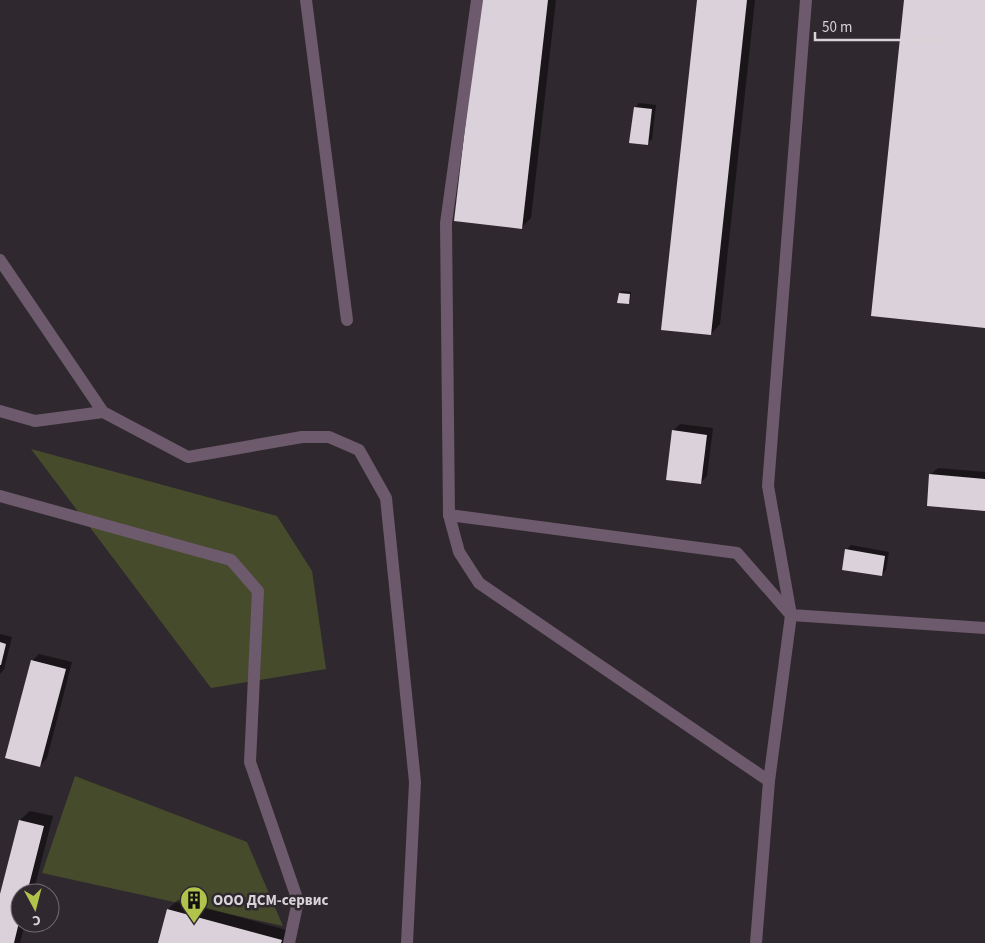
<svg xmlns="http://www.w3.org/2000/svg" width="985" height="943" font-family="'Source Sans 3',sans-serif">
<rect width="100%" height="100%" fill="#2f282e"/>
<g fill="#464b2c">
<polygon points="31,449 277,516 312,571 326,669 211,688"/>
<polygon points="75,776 247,842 283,926 42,873"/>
</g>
<g fill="#0007">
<polygon points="481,0 556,0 531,218 521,228"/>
<polygon points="698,0 755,0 720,324 711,334"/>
<polygon points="639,103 656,105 652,139 648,143 635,108"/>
<polygon points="622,291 631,292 630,301 628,303 620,293"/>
<polygon points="680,424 713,428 707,476 700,483 673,431"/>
<polygon points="938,468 985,472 985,510 930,475"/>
<polygon points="851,545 889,552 886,570 882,575 846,550"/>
<polygon points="0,634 12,637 4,669 0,674"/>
<polygon points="39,654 72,662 47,758 40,766 32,661"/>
<polygon points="30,811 53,816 33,893 20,893 20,923 25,923 20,943 0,943 0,899 20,820"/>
<polygon points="178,900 290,931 287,943 159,943 168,909"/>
</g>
<g fill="#dbd1da">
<polygon points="480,0 548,0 522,229 454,221"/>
<polygon points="697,0 747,0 711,335 661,330"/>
<polygon points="904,0 985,0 985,328 871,316"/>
<polygon points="634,107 652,109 648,145 629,143"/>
<polygon points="619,293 630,294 629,304 617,303"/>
<polygon points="672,430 707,435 701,484 666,480"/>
<polygon points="929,474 985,479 985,511 927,506"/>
<polygon points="845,549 885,556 882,576 842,570"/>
<polygon points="0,642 6,644 1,665 0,665"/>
<polygon points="31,660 66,669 40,767 5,758"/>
<polygon points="19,820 44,826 27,893 20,893 20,918 14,943 0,943 0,894"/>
<polygon points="167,909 282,940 281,943 158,943"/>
</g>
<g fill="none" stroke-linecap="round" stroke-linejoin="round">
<g stroke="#6d5a6c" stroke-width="12">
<polyline points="306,0 347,320"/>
<polyline points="477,0 446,223 449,515 459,552 479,583 769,781"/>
<polyline points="806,0 768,486 791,615 985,628"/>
<polyline points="0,260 103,412"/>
<polyline points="0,411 35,421 103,412 188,457 302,437 329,437 359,450 386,498 415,782 407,943"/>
<polyline points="0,496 231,560 258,591 250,762 298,901 289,943"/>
<polyline points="449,515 737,553 791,615 769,781 756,943"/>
</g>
</g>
<defs>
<g id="building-pin" transform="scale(1.4375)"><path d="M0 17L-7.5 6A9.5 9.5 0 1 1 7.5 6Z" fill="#b2c34c" stroke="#2f282e"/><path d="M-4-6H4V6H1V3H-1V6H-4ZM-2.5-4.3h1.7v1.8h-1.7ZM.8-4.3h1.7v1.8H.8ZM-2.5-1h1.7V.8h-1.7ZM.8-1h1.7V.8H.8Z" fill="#111"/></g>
</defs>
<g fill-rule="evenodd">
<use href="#building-pin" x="194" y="900"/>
</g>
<g text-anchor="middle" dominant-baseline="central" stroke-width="5" stroke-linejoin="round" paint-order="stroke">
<g font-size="15" font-weight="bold" fill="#d8d3d7" stroke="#2f282e" text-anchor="start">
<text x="213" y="900">ООО ДСМ-сервис</text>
</g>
</g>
<g transform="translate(35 908) rotate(173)"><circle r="24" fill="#2f282e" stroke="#736c72"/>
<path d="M0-4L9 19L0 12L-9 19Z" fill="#b2c34c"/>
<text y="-8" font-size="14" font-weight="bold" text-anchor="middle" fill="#d8d3d7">С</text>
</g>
<path d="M815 32v8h139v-8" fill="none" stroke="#d8d3d7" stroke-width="2.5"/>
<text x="822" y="32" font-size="15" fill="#d8d3d7" stroke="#2f282e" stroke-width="4" paint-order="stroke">50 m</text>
</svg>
